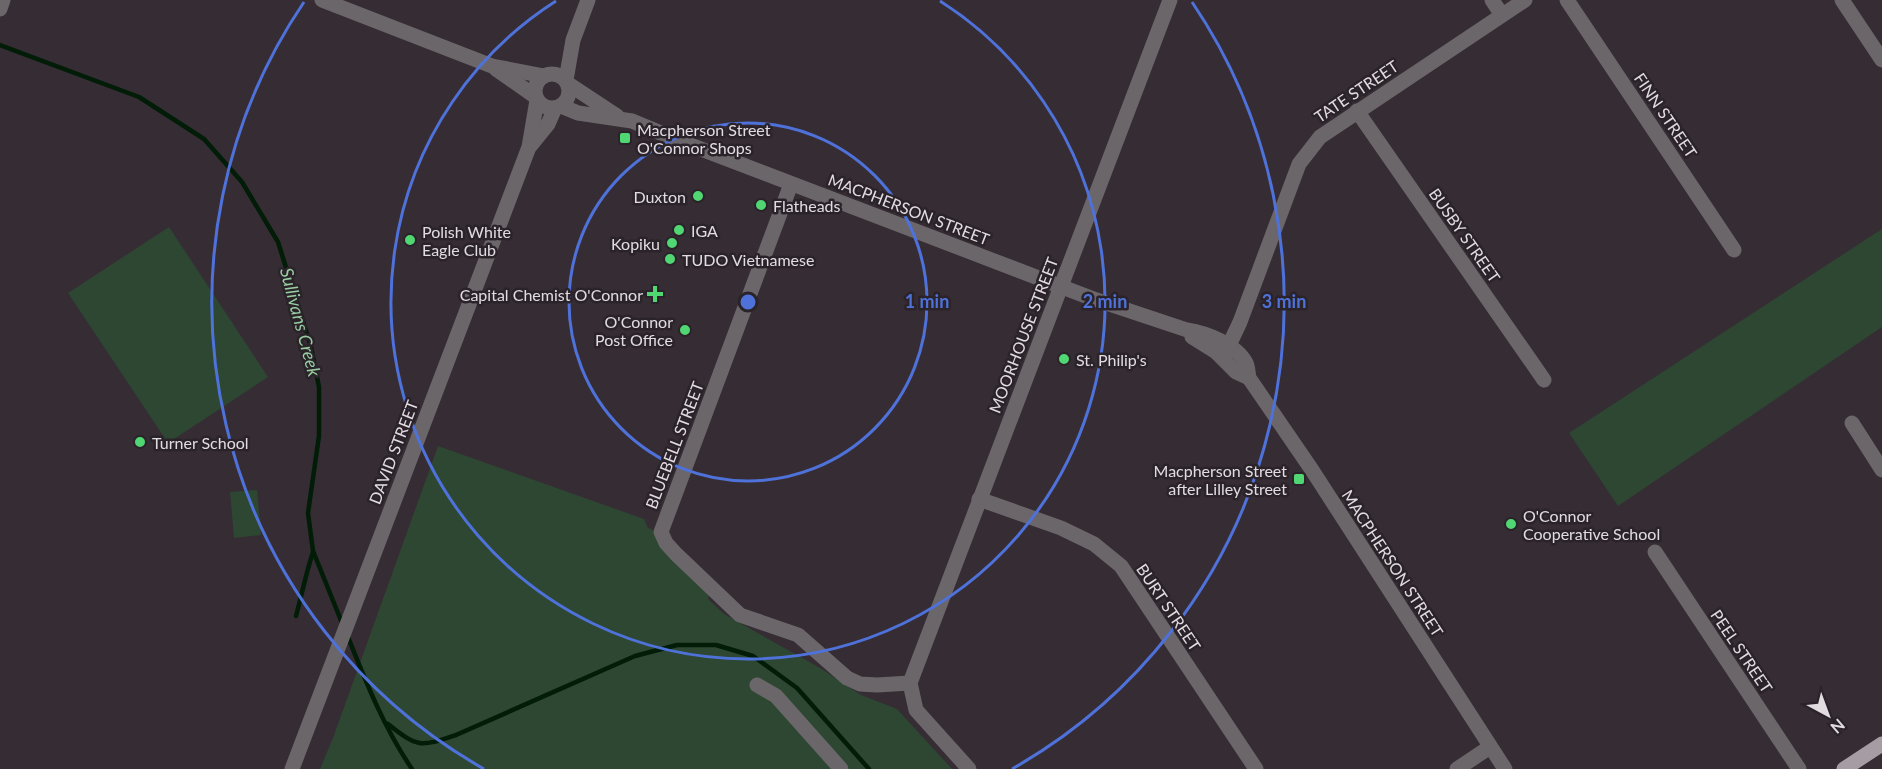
<svg xmlns="http://www.w3.org/2000/svg" width="1882" height="769" font-family="Lato,sans-serif">
<rect width="100%" height="100%" fill="#362c34"/>
<g fill="#2e4732">
<polygon points="169,227 268,377 168,443 68,293"/>
<polygon points="1882,229 1882,327 1618,506 1569,433"/>
<polygon points="438,446 644,519 648,528 652,529 659,542 709,596 708,599 724,614 820,668 861,695 897,709 952,769 320,769 333,738"/>
<polygon points="257,490 261,535 234,538 230,492"/>
</g>
<g fill="none" stroke-linecap="round" stroke-linejoin="round">
<g stroke="#011c07" stroke-width="4.5">
<polyline points="0,45 139,97 204,139 242,182 278,242 311,347 319,387 319,436 308,513 313,551 342,623"/>
<path d="M296,616C302,594 306,573 313,552"/>
<path d="M348,637C366,682 384,728 412,769"/>
<path d="M388,724C418,748 420,747 456,735L635,656L677,645H716L753,656L797,688L869,769"/>
</g>
<g stroke="#6b666a" stroke-width="15">
<polyline points="322,0 492,66 544,76"/>
<polyline points="1492,0 1502,15"/>
<polyline points="1567,0 1734,250"/>
<polyline points="1842,0 1882,60"/>
<polyline points="0,9 3,0"/>
<polyline points="496,69 536,97"/>
<circle cx="552" cy="91" r="17"/>
<polyline points="566,80 573,40 588,0"/>
<polyline points="567,83 617,116"/>
<path d="M561,106L578,113L632,121L680,141L1091,298L1187,330C1206,333 1236,344 1246,363C1248,367 1248,373 1249,378L1312,470L1505,769"/>
<polyline points="1357,111 1544,380"/>
<polyline points="531,145 548,124 555,108"/>
<polyline points="791,184 661,532 666,543 676,554 740,615 798,635 847,678 860,684 877,685 910,683"/>
<polyline points="1192,337 1216,352 1236,372 1249,378"/>
<polyline points="1223,358 1240,322 1299,164 1320,137 1525,0"/>
<polyline points="1852,423 1882,470"/>
<polyline points="979,499 1061,528 1094,544 1121,566 1256,769"/>
<polyline points="1655,552 1799,769"/>
<polyline points="757,685 776,696 841,769"/>
<polyline points="292,769 529,147 537,100"/>
<polyline points="969,769 916,710 910,683 1170,0"/>
<polyline points="1457,769 1490,747"/>
</g>
<polyline stroke="#a59ca4" stroke-width="15" points="1844,769 1882,744"/>
</g>
<g fill="none" stroke="#4e72da" stroke-width="3">
<circle cx="748" cy="302" r="179"/>
<path d="M940 1A357 357 0 1 1 556 1"/>
<path d="M484 769A536 536 0 0 1 304 2M1192 2A536 536 0 0 1 1012 769"/>
</g>
<g fill="#51d674" stroke="#2b232a" stroke-width="2">
<rect x="619" y="132" width="12" height="12" rx="3"/>
<circle cx="698" cy="196" r="6"/>
<circle cx="761" cy="205" r="6"/>
<circle cx="679" cy="230" r="6"/>
<circle cx="410" cy="240" r="6"/>
<circle cx="672" cy="243" r="6"/>
<circle cx="670" cy="259" r="6"/>
<path d="M652 285h6v6h6v6h-6v6h-6v-6h-6v-6h6z"/>
<circle cx="685" cy="330" r="6"/>
<circle cx="1064" cy="359" r="6"/>
<circle cx="140" cy="442" r="6"/>
<rect x="1293" y="473" width="12" height="12" rx="3"/>
<circle cx="1511" cy="524" r="6"/>
</g>
<g text-anchor="middle" dominant-baseline="central" stroke-width="5" stroke-linejoin="round" paint-order="stroke">
<g font-size="16" fill="#e2dce1" stroke="#2b232a">
<text transform="translate(1356 91) rotate(-34)">TATE STREET</text>
<text transform="translate(1666 115) rotate(56)">FINN STREET</text>
<text transform="translate(909 209) rotate(21)">MACPHERSON STREET</text>
<text transform="translate(1465 235) rotate(55)">BUSBY STREET</text>
<text transform="translate(1023 335) rotate(-69)">MOORHOUSE STREET</text>
<text transform="translate(674 445) rotate(-69)">BLUEBELL STREET</text>
<text transform="translate(393 452) rotate(-69)">DAVID STREET</text>
<text transform="translate(1393 563) rotate(57)">MACPHERSON STREET</text>
<text transform="translate(1169 607) rotate(56)">BURT STREET</text>
<text transform="translate(1742 651) rotate(56)">PEEL STREET</text>
</g>
<g font-size="16" fill="#e2dce1" stroke="#2b232a" text-anchor="start">
<text x="637" y="129">Macpherson Street<tspan x="637" dy="18">O'Connor Shops</tspan></text>
<text x="686" y="196" text-anchor="end">Duxton</text>
<text x="773" y="205">Flatheads</text>
<text x="691" y="230">IGA</text>
<text x="422" y="231">Polish White<tspan x="422" dy="18">Eagle Club</tspan></text>
<text x="660" y="243" text-anchor="end">Kopiku</text>
<text x="682" y="259">TUDO Vietnamese</text>
<text x="643" y="294" text-anchor="end">Capital Chemist O'Connor</text>
<text x="673" y="321" text-anchor="end">O'Connor<tspan x="673" dy="18">Post Office</tspan></text>
<text x="1076" y="359">St. Philip's</text>
<text x="152" y="442">Turner School</text>
<text x="1287" y="470" text-anchor="end">Macpherson Street<tspan x="1287" dy="18">after Lilley Street</tspan></text>
<text x="1523" y="515">O'Connor<tspan x="1523" dy="18">Cooperative School</tspan></text>
</g>
<g font-size="18" font-style="italic" fill="#98cda1" stroke="#2b232a">
<text transform="translate(301 322) rotate(75)">Sullivans Creek</text>
</g>
</g>
<circle cx="748" cy="302" r="9" fill="#4e72da" stroke="#2b232a" stroke-width="3"/>
<g font-size="18" text-anchor="middle" font-weight="bold" fill="#4e72da" stroke="#2b232a" stroke-width="5" stroke-linejoin="round" paint-order="stroke">
<text x="927" y="308">1 min</text>
<text x="1105" y="308">2 min</text>
<text x="1284" y="308">3 min</text>
</g>
<g transform="translate(1828 715) rotate(139)" stroke="#2b232a" stroke-width="4.5" paint-order="stroke">
<path d="M0-4.5L10 22L0 15L-10 22Z" fill="#e2dce1"/>
<text y="-9" font-size="16" font-weight="bold" text-anchor="middle" fill="#e2dce1">N</text>
</g>
</svg>
